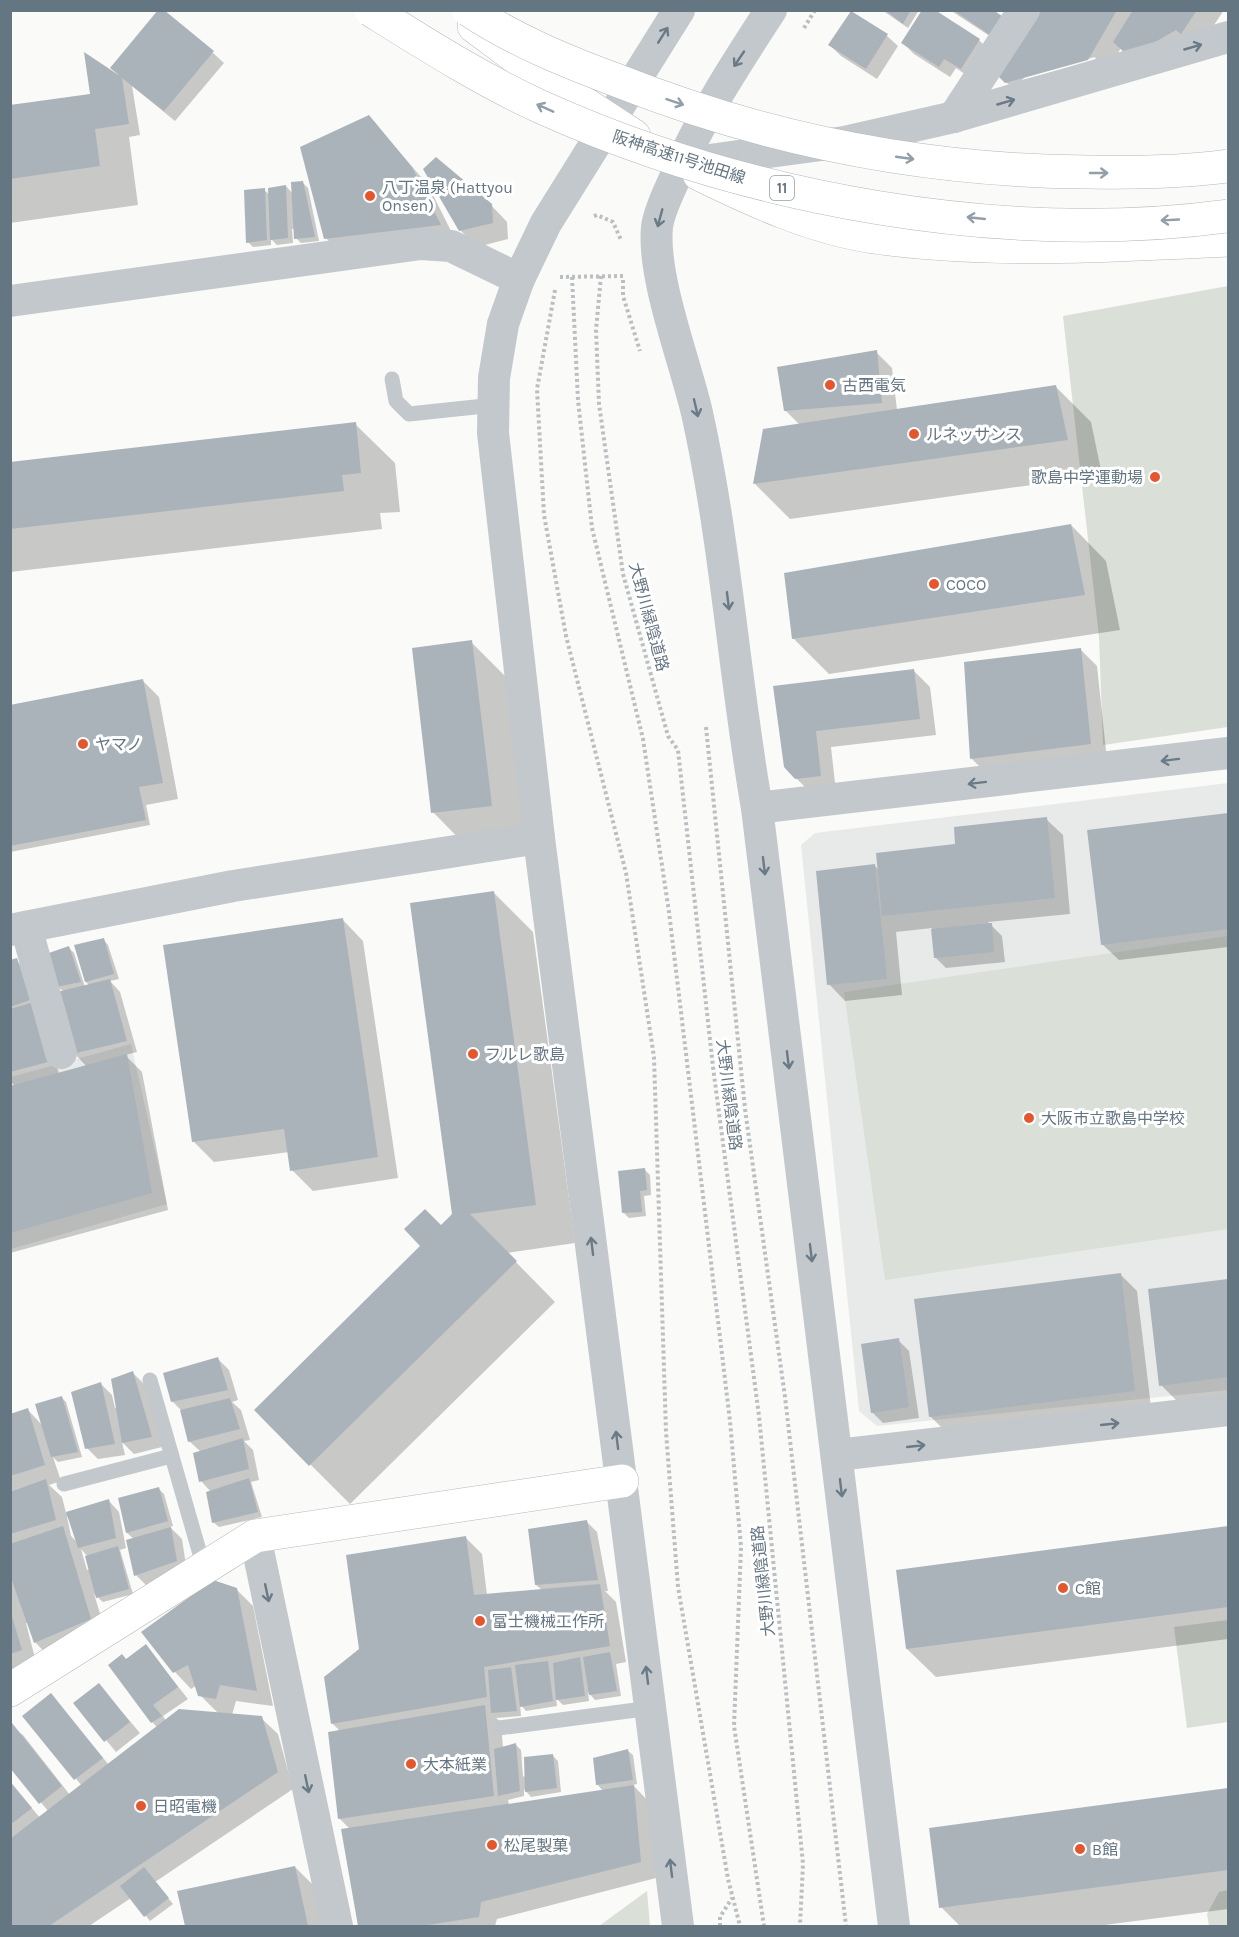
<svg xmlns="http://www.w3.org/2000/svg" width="1239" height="1937" font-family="Karla,'Noto Sans JP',sans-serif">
<rect width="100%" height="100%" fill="#fafaf8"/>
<g fill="#e8e9e9">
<polygon points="1228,783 1228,1390 877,1426 859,1411 801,845 815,833"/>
<polygon points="131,1044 167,1204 11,1249 11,1077"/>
</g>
<g fill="#dadfd7">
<polygon points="1228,286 1228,727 1103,745 1099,637 1063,316"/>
<polygon points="1228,936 1228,1229 885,1280 844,992"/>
<polygon points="1228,1620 1228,1722 1187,1728 1174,1627"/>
<polygon points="1228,1890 1228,1926 1209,1926 1207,1914 1219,1892"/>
<polygon points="647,1891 650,1926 599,1926"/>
</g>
<g fill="#0003" fill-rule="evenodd">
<polygon points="882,10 919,10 908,28"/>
<polygon points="950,10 998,10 996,14 1002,44"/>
<path d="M1055,10H1224L1198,49L1121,48L1104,76L1023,99L1001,77ZM1095,57L1096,60L1022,80L1026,76Z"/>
<polygon points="851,13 887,36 898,46 877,79 841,56 830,45"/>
<polygon points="979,40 990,51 972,79 956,68 950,77 914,54 903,43"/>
<polygon points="213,53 224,63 175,121 132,86 140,135 129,137 138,205 10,223 10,107 91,95 120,78"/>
<polygon points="369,117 428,185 456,241 342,255 326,238"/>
<polygon points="303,183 308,188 319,241 301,243 296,238 295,229 292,229 293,243 277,245 271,239 271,245 253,247 248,242 264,190 270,195 286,186 293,194"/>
<polygon points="491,205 507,222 508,239 477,247 460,230"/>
<polygon points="876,352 892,368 897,410 1056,387 1091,422 1102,475 790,519 755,484 800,425 785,410"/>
<polygon points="355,424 395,463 400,512 380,513 382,529 10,572 10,463"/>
<polygon points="1071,525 1106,561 1120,630 829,674 793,638"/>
<polygon points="471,642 510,681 530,844 472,852 433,812"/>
<polygon points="1080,649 1097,666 1107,760 988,775 972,759"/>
<polygon points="914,671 930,687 936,735 831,747 836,792 813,795 785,767 774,687"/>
<polygon points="143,681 159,697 178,799 146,805 150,825 10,852 10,706"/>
<polygon points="1228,815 1228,947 1119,960 1102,944 1089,831"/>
<polygon points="1046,819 1063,835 1070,914 988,922 1002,936 1005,962 946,968 935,957 932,928 896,932 902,995 845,1001 829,984 875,866 879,870"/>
<polygon points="494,893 533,932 575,1243 507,1253 555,1302 350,1504 256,1410 454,1215"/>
<polygon points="342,919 363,941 398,1178 313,1191 292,1170 289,1152 214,1162 193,1141"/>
<polygon points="103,939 108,945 119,979 110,981 120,992 137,1052 125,1055 142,1072 168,1210 10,1253 10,1087 15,1086 10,1081 10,962 16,960 21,965 42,1015 59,1074 87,1067 74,1053 64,992 57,986 69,948 74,953 85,987 90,986 85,981"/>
<polygon points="645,1170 650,1175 651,1195 644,1196 646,1216 629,1218 624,1213"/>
<polygon points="1121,1275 1137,1291 1151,1407 947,1433 930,1416"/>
<polygon points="1228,1280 1228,1395 1177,1401 1161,1385 1149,1290"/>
<polygon points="898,1340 909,1351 919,1418 883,1423 872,1412"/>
<polygon points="218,1359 229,1370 238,1400 232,1402 241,1410 250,1440 244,1441 253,1450 259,1480 251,1482 262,1517 219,1527 213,1522 211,1492 201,1481 201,1452 189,1441 182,1411 172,1401"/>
<polygon points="133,1373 144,1384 162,1447 134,1454 122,1442 125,1455 98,1459 87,1448 101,1384 112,1395 115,1408 117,1407"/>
<path d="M61,1397L66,1402L82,1457L58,1462L53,1457L61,1481L49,1485L62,1497L66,1513L109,1501L119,1512L126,1548L120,1550L133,1594L103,1602L94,1594L107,1636L51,1659L35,1642L28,1623H26L37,1666L10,1676V1415L28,1410L43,1426ZM69,1516L77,1542L71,1536L67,1517ZM81,1549L88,1557L90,1569L87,1570Z"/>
<polygon points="159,1489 164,1494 173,1526 170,1527 182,1539 187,1572 147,1586 136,1575 128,1541 134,1539 127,1533"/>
<polygon points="586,1521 597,1532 608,1591 605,1591 616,1602 626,1662 616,1664 621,1696 595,1700 588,1692 589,1701 563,1705 556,1698 557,1706 526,1711 520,1704 521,1716 496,1718 501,1722 503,1748 516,1745 521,1750 523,1777 553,1756 558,1761 561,1792 531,1797 524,1789 524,1796 508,1800 509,1805 603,1791 597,1784 627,1750 633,1755 637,1784 633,1785 650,1803 656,1878 497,1919 495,1926 360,1926 343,1830 350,1829 339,1818 341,1732 332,1723 360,1650 466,1538 482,1554 487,1595 542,1590 536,1585"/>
<polygon points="1228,1527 1228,1639 936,1677 907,1649 897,1571"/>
<polygon points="236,1589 253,1606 273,1706 236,1701 232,1715 261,1718 278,1734 293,1789 155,1882 173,1904 150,1921 131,1898 89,1926 10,1926 10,1781 40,1818 49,1812 10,1766 10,1726 23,1735 70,1795 82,1786 25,1716 51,1695 109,1765 158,1728 152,1722 127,1660 146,1646 188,1699 163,1716 166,1721 219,1714 200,1695 197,1685 191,1689 175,1672"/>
<polygon points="99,1685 140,1733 116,1752 75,1703"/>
<polygon points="1228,1789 1228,1909 1097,1926 960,1926 941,1907 931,1829"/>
<polygon points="295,1867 316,1888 324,1926 186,1926 179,1892"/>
</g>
<g fill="#aab3b9">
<polygon points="158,10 164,10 214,51 164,111 122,78 129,124 95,129 100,166 10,179 10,105 90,94 84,52 120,76 110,68"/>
<polygon points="885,10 911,10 903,24"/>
<polygon points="922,10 935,10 980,39 961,69 944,59 939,67 901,43"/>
<polygon points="953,10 993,10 1002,16 990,35"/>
<polygon points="1041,10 1117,10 1088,60 1005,83 999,77"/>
<polygon points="1133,10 1197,10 1181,34 1176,30 1145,48 1125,53 1113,42"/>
<polygon points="851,11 888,34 866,69 828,45"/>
<polygon points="369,115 412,167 441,225 324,239 300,147"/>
<polygon points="436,157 492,204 493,223 459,231 423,169"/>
<polygon points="303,181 315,237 294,239 291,182"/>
<polygon points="286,185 288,238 270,240 268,188"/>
<polygon points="265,188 267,240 246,243 244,190"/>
<polygon points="877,350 882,403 784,411 777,367"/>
<polygon points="1056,385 1068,440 753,484 763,429"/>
<polygon points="356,422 361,473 342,475 344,491 10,529 10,462"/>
<polygon points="1071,524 1085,595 792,639 784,573"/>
<polygon points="472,640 492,806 431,813 412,648"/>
<polygon points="1081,648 1091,744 970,759 964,662"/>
<polygon points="914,669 920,719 816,731 821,776 795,779 784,767 773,686"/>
<polygon points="143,679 163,783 139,787 146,820 10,846 10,705"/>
<polygon points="1228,813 1228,929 1101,945 1087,830"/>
<polygon points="1047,817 1055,898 882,916 876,853 955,844 954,827"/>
<polygon points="875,864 887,979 827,985 816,871"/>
<polygon points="494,891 536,1205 470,1214 517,1261 309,1466 254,1410 420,1246 404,1229 425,1209 441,1225 452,1214 410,903"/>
<polygon points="343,918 378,1157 290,1171 284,1129 192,1142 163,945"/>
<polygon points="992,923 994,952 934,958 931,929"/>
<polygon points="104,938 114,974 85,982 74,945"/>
<polygon points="69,946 81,982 56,987 46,954"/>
<polygon points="17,958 30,1000 10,1007 10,960"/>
<polygon points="110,979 127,1041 72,1054 57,992"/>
<polygon points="31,1003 48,1062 10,1072 10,1009"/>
<polygon points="127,1054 152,1193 10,1233 10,1086"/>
<polygon points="645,1168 647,1190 640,1191 642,1212 622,1213 618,1171"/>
<polygon points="1121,1273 1135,1391 929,1417 914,1299"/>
<polygon points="1228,1279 1228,1377 1159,1386 1148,1289"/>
<polygon points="899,1338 909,1407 871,1413 861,1344"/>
<polygon points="218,1357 228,1390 171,1402 163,1373"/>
<polygon points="133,1371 152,1437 122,1443 111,1379"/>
<polygon points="101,1382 115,1444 85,1449 71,1392"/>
<polygon points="62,1396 78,1452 51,1457 35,1404"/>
<polygon points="230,1398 240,1429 188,1442 180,1410"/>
<polygon points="28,1408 45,1465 10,1476 10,1414"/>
<polygon points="243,1438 249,1469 199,1482 193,1453"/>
<polygon points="249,1478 258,1512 212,1523 206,1492"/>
<polygon points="46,1479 56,1520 10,1534 10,1492"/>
<polygon points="159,1487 168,1521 126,1533 118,1498"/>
<polygon points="109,1499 116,1538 78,1548 66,1512"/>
<polygon points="587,1520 598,1580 535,1585 528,1529"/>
<polygon points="63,1526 91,1619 34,1643 10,1575 10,1544"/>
<polygon points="1228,1526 1228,1607 906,1649 896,1570"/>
<polygon points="171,1527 177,1561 134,1576 126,1540"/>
<polygon points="466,1536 474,1595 600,1584 610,1646 484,1667 487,1697 331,1724 324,1677 359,1649 346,1555"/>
<polygon points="118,1546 129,1589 96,1598 85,1556"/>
<polygon points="213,1580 237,1588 257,1691 220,1685 216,1699 198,1696 188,1665 173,1673 141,1632"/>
<polygon points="10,1610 22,1650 10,1654"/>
<polygon points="146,1644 178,1687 153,1705 162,1716 151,1723 108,1665 122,1654 126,1659"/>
<polygon points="610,1652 617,1691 589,1695 583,1657"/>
<polygon points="580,1657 585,1696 556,1700 553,1663"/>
<polygon points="548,1661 553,1701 520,1707 515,1665"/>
<polygon points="511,1667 517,1711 491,1713 488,1670"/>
<polygon points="99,1683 130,1722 104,1742 73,1703"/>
<polygon points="51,1693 103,1758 74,1780 22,1716"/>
<polygon points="485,1705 494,1796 338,1819 328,1732"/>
<polygon points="179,1709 262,1716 278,1772 49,1926 10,1926 10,1839"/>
<polygon points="12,1723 62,1786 39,1804 10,1768"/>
<polygon points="516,1743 520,1791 498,1796 494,1749"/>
<polygon points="628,1749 633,1780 596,1785 593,1758"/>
<polygon points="553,1754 557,1788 525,1792 524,1757"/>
<polygon points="10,1782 32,1808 10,1825"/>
<polygon points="634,1785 641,1862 481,1902 479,1917 421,1926 358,1926 341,1829"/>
<polygon points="1228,1788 1228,1870 939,1908 929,1828"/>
<polygon points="295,1866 308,1926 185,1926 177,1891"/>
<polygon points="144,1867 169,1898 144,1917 120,1886"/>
</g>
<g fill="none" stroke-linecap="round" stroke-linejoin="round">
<g stroke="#b3babf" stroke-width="34">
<g id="secondary">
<polyline points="474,26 533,70 634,136"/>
<path d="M699,174C754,201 813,228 874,237C991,253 1111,246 1228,240"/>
<polyline points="10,1690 255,1536 622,1481"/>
</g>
</g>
<g stroke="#bbbfc2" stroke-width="4" stroke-dasharray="3 3" stroke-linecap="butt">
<polyline points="804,28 815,10"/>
<polyline points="594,216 597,215 613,222 621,240"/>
<polyline points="601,276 596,330 599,404 623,574 668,736 678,750 713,1067 759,1416 803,1864 800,1926"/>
<polyline points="560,277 623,276"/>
<polyline points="572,277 578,400 592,528 643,739 669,912 730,1421 741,1547 734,1726 764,1926"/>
<polyline points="623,280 623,296 640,351"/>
<polyline points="555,290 537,389 544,515 566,636 626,873 654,1057 666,1432 678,1587 728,1879 740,1926"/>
<polyline points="706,727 745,1109 785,1397 846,1926"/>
<polyline points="720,1926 720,1917 732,1898"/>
</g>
<g stroke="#c3c8cc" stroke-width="15">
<polyline points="392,379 396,401 409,414 494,405"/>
<polyline points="150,1380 204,1568"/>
<polyline points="64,1484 171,1456"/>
<polyline points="499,1728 651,1708"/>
</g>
<g stroke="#c3c8cc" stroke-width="32">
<path d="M771,10C735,65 700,119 674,180C668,194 659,211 657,227C652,277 685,361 697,413C726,543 734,677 757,808L894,1926"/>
<polyline points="954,117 1024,10"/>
<polyline points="687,163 844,142 954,117 1228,37"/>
<polyline points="10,301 421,244 451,246 519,279"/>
<polyline points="757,808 1228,753"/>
<polyline points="26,927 61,1053"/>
<polyline points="10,930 233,886 539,838"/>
<polyline points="837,1455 1228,1410"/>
<polyline points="255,1536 337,1926"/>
<polyline points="678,1926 539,838 493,433 494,378 503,324 519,279 546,223 679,10"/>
</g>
<use href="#secondary" stroke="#fff" stroke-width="33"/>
<g stroke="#b4b9bd" stroke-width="34" stroke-linecap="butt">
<g id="highway-bridge">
<path d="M371,10C427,45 482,80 541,107C748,200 1003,246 1228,216"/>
<path d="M469,10C514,40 565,61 616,80C767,140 925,171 1088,172C1135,173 1183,172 1228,166"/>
</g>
</g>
<use href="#highway-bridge" stroke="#fff" stroke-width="33"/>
</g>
<defs><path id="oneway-shaft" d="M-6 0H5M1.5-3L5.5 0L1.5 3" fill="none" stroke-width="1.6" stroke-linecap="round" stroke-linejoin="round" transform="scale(1.5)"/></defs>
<g stroke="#6a7a87">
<use href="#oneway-shaft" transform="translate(663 35) rotate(-58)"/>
<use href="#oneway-shaft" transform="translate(1193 47) rotate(-16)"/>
<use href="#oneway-shaft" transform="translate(739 59) rotate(124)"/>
<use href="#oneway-shaft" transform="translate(1006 102) rotate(-16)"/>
<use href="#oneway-shaft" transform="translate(660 218) rotate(105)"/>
<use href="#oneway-shaft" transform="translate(696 408) rotate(77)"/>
<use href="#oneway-shaft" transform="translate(728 601) rotate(83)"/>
<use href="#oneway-shaft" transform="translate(1170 760) rotate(173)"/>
<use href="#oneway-shaft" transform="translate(977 783) rotate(173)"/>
<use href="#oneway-shaft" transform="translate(764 866) rotate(83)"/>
<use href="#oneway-shaft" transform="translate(788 1060) rotate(83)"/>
<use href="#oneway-shaft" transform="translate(592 1246) rotate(-97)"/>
<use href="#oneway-shaft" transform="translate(811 1253) rotate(83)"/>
<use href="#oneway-shaft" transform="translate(1110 1424) rotate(-6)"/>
<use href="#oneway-shaft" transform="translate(617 1440) rotate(-97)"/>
<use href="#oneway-shaft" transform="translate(916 1446) rotate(-6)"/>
<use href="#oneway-shaft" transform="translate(841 1488) rotate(83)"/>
<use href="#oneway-shaft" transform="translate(267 1593) rotate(78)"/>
<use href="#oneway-shaft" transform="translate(647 1675) rotate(-97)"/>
<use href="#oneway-shaft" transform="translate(307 1784) rotate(78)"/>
<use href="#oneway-shaft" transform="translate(671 1868) rotate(-97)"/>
</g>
<g stroke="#939fa8">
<use href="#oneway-shaft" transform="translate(675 102) rotate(19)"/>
<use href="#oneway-shaft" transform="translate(545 108) rotate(-156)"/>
<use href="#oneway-shaft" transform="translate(905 158) rotate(8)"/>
<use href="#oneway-shaft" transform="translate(1099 173)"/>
<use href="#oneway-shaft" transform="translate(976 218) rotate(-174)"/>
<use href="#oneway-shaft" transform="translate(1170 220) rotate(177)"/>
</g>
<g fill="#e4572e" stroke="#fff" stroke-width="2">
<circle cx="370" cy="196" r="6"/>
<circle cx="830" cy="385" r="6"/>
<circle cx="914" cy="434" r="6"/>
<circle cx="1155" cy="477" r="6"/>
<circle cx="934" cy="584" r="6"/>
<circle cx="83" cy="744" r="6"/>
<circle cx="473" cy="1054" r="6"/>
<circle cx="1029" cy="1118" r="6"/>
<circle cx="1063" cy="1588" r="6"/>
<circle cx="480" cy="1621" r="6"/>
<circle cx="411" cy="1764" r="6"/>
<circle cx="141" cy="1806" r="6"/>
<circle cx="492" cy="1845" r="6"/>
<circle cx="1080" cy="1849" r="6"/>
</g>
<g text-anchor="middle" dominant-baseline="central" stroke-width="6" stroke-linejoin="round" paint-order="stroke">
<rect fill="#fff" stroke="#939fa8" stroke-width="1.5" x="770" y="176" width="24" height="24" rx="4.5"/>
<g font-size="15" font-weight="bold" fill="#657683">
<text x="782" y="188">11</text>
</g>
<g font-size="16" fill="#657683" stroke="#fff">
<text transform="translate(679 157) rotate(18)">阪神高速11号池田線</text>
<text transform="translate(649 617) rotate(75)">大野川緑陰道路</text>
<text transform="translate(729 1095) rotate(83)">大野川緑陰道路</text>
<text transform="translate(763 1581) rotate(-96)">大野川緑陰道路</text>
</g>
<g font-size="16" fill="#657683" stroke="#fff" text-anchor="start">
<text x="382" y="187">八丁温泉 (Hattyou<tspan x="382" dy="18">Onsen)</tspan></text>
<text x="842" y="385">古西電気</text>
<text x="926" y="434">ルネッサンス</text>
<text x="1143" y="477" text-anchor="end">歌島中学運動場</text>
<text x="946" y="584">COCO</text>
<text x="95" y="744">ヤマノ</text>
<text x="485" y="1054">フルレ歌島</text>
<text x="1041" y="1118">大阪市立歌島中学校</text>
<text x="1075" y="1588">C館</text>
<text x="492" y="1621">富士機械工作所</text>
<text x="423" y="1764">大本紙業</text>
<text x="153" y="1806">日昭電機</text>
<text x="504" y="1845">松尾製菓</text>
<text x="1092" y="1849">B館</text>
</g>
</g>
<rect width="1239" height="1937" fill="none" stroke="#657683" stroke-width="24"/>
</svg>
